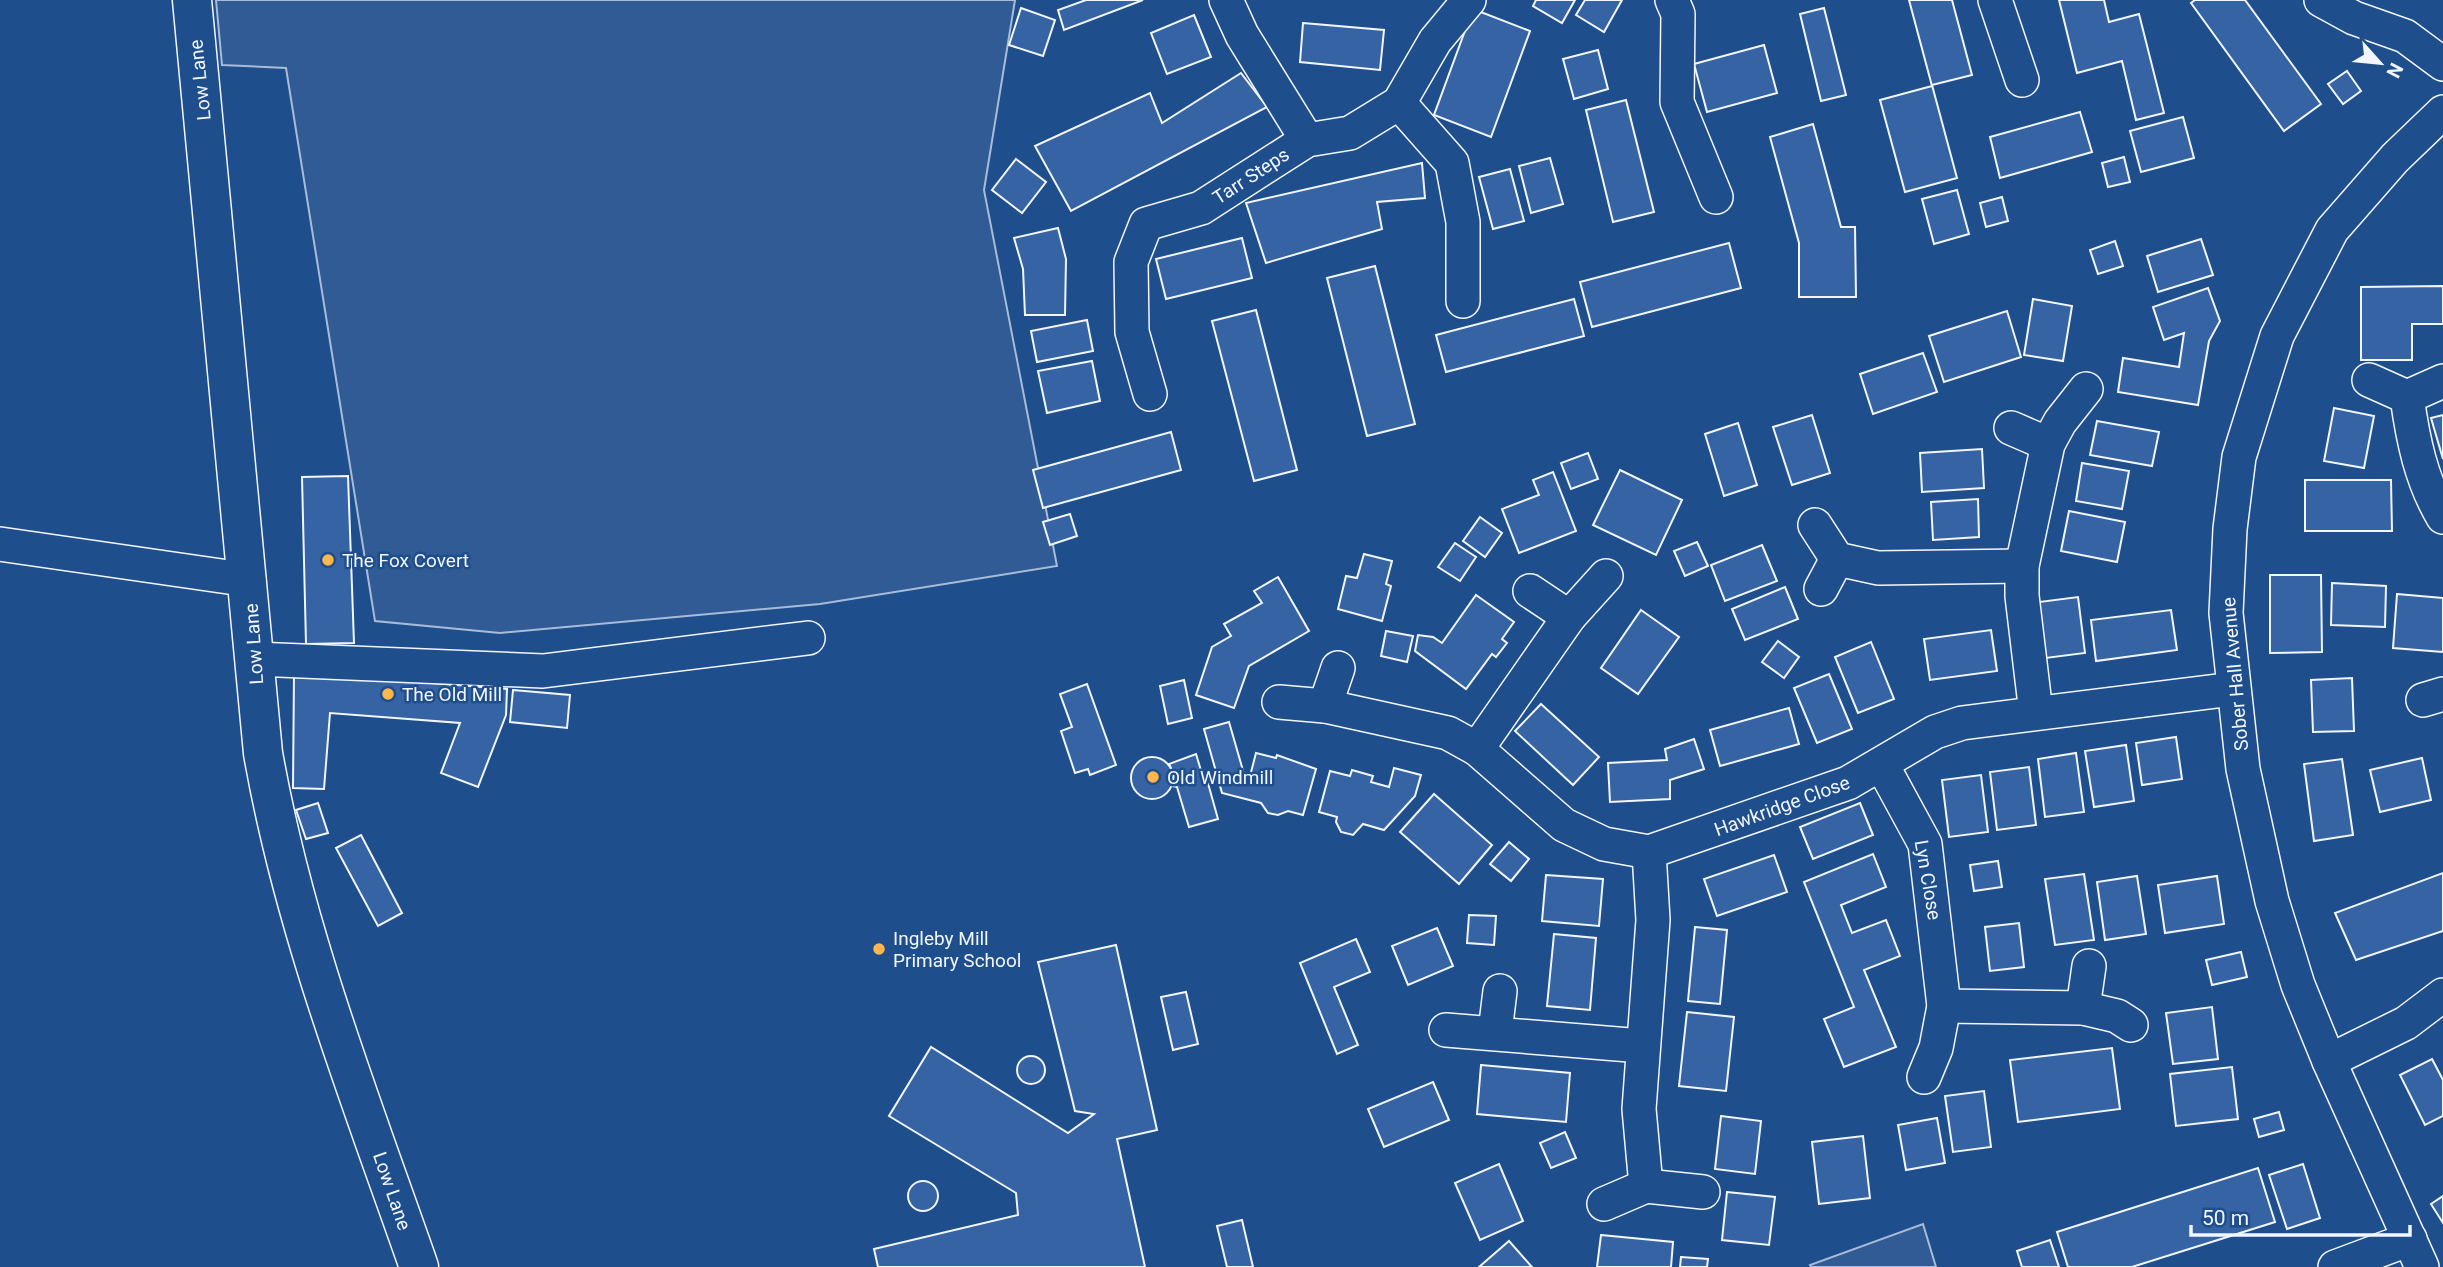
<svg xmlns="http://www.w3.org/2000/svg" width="2443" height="1267" font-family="Roboto,sans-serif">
<rect width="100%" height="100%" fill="#1f4e8c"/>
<g fill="#305b95" stroke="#a8bbd7" stroke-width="2">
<polygon points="216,0 1015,0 984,190 1057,566 820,604 500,633 375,621 286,68 222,65"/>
<polygon points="1923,1224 1936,1267 1811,1267 1810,1265"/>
</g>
<g fill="#3563a3" stroke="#f2f6ff" stroke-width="2">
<polygon points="1086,0 1143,0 1064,30 1058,10"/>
<polygon points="1536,0 1575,0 1562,23 1533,6"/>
<polygon points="1585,0 1622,0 1604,32 1576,15"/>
<polygon points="1909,0 1952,0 1972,75 1932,85 1957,178 1905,192 1880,100 1932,86"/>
<polygon points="2059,0 2104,0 2109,22 2139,14 2164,113 2136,120 2122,61 2077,73"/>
<polygon points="2195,0 2245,0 2321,104 2284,131 2191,3"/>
<polygon points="1021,8 1055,20 1043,56 1009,45"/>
<polygon points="1824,8 1846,95 1821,101 1800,14"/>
<polygon points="1473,9 1530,31 1491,137 1434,115"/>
<polygon points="1194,15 1211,57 1167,74 1151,33"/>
<polygon points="1303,23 1384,30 1380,70 1300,62"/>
<polygon points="1764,45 1777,93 1707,112 1694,64"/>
<polygon points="1598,50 1608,89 1574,99 1563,59"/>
<polygon points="2347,71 2361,91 2343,104 2328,84"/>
<polygon points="1241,73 1267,107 1071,211 1035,146 1150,93 1162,123"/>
<polygon points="1626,100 1654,212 1613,222 1586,110"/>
<polygon points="2080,112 2092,152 2000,178 1990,137"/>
<polygon points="2183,117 2194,158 2141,172 2130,131"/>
<polygon points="1813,124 1841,227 1855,227 1856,297 1799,297 1799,243 1770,137"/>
<polygon points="2124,157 2130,182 2108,187 2102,163"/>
<polygon points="1550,158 1563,204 1531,213 1519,166"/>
<polygon points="1016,159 1046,182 1022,213 992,190"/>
<polygon points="1422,163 1425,198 1377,202 1382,229 1266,263 1246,203"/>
<polygon points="1510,169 1524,221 1493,229 1479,177"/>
<polygon points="1957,190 1969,234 1934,244 1922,199"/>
<polygon points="2002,197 2008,221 1986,227 1980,203"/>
<polygon points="1058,228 1066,259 1065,315 1025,315 1023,269 1014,238"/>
<polygon points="1242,238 1252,278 1166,299 1156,259"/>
<polygon points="2201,239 2213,275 2158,292 2147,256"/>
<polygon points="2115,241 2123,266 2098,274 2090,250"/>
<polygon points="1729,243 1741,288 1592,327 1580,282"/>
<polygon points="1375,266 1415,424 1367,436 1327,278"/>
<polygon points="2443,286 2443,324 2412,324 2412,360 2361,360 2361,287"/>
<polygon points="2208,288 2220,321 2209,341 2198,405 2118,392 2123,358 2179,367 2184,333 2164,340 2153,307"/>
<polygon points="1574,299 1584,336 1446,372 1436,335"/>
<polygon points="2033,299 2072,306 2063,361 2024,355"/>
<polygon points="1256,310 1297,470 1254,481 1212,321"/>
<polygon points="2007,311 2021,357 1944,382 1929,336"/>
<polygon points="1087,320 1093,351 1037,362 1031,331"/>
<polygon points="1923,353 1937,392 1873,414 1860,374"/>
<polygon points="1092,361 1100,401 1047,413 1038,371"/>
<polygon points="2334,408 2374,416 2364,468 2324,461"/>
<polygon points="1812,415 1830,473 1792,485 1773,427"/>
<polygon points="2443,415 2443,459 2431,418"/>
<polygon points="2097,421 2159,432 2152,466 2090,455"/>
<polygon points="1738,423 1757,485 1724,496 1705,434"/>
<polygon points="1171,432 1181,470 1043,508 1033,470"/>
<polygon points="1982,449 1984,488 1922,492 1920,453"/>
<polygon points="1588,453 1598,479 1571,489 1561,463"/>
<polygon points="2082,463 2129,471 2122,509 2076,501"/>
<polygon points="1620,470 1682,500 1656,555 1593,525"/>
<polygon points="1553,472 1576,531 1519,553 1502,509 1539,495 1533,480"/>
<polygon points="348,476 354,643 306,644 302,477"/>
<polygon points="2305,480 2391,480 2392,531 2305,531"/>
<polygon points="1978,499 1979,537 1933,540 1931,502"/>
<polygon points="2069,511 2125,522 2117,562 2061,551"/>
<polygon points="1070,514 1077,536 1050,545 1043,522"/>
<polygon points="1480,517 1502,533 1485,557 1463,541"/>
<polygon points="1697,542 1708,566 1685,576 1674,551"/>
<polygon points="1455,543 1476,557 1460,581 1438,567"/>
<polygon points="1762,545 1777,581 1725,601 1711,565"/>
<polygon points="1364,554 1392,561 1386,584 1391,586 1382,621 1338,609 1346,576 1357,578"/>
<polygon points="2270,575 2321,575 2322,652 2270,653"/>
<polygon points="1278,577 1309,631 1249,666 1234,708 1196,695 1212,647 1231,636 1224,624 1262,603 1254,591"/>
<polygon points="2332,583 2386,586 2385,627 2331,625"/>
<polygon points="1785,587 1798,619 1745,640 1732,609"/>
<polygon points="2397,594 2443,598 2443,652 2393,648"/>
<polygon points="1476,595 1514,622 1502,639 1507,643 1496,657 1492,654 1466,689 1415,651 1418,635 1433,637 1442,643"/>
<polygon points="2078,597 2085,653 2046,658 2039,602"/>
<polygon points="1641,610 1679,637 1638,694 1601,668"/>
<polygon points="2171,610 2177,650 2096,661 2091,620"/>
<polygon points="1991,630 1997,671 1930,680 1924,639"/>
<polygon points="1386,631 1413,636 1407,662 1381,656"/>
<polygon points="1778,641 1799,657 1784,678 1762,662"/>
<polygon points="1871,642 1894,699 1858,713 1835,657"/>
<polygon points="294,672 507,689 506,715 478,787 441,773 460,723 330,713 324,789 293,788"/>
<polygon points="1829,674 1852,729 1817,743 1794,688"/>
<polygon points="2352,678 2354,731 2313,732 2311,680"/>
<polygon points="1184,680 1192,718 1168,724 1160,686"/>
<polygon points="1087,684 1116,765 1090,775 1088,769 1075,773 1061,731 1072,727 1060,694"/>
<polygon points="513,690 570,695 567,728 510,722"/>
<polygon points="1541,704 1599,757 1573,785 1515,731"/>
<polygon points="1789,708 1799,744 1720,766 1710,730"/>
<polygon points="1229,722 1244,774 1250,776 1256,753 1276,758 1277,755 1316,769 1303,815 1288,811 1278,815 1268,813 1261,803 1222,793 1204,729"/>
<polygon points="2176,737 2182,779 2142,785 2136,743"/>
<polygon points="1694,739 1704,769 1670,780 1670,799 1610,802 1608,763 1667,760 1665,749"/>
<polygon points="2126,745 2134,801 2094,807 2085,751"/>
<polygon points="2076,753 2084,812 2045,817 2038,759"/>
<polygon points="1196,754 1203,777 1206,776 1218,819 1189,827 1177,787 1172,786 1174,775 1169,764"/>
<circle cx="1152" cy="778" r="21"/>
<polygon points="2422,758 2431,800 2380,812 2370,770"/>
<polygon points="2342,759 2353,835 2314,841 2304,764"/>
<polygon points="2029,767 2036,825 1997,830 1990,772"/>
<polygon points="1394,768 1421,775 1415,796 1384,830 1363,824 1353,835 1341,832 1336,822 1337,817 1319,812 1330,771 1350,776 1352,770 1373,776 1371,782 1389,787"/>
<polygon points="1981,775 1988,832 1949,837 1942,780"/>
<polygon points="1434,794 1492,845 1459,884 1400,832"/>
<polygon points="318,803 328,833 306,839 296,810"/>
<polygon points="1860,803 1873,835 1813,859 1800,827"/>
<polygon points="361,835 402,913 378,926 336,848"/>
<polygon points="1509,842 1529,859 1511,881 1490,864"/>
<polygon points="1873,854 1886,887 1841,905 1852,933 1886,920 1900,956 1864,970 1896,1047 1844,1067 1824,1019 1854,1007 1804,882"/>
<polygon points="1774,855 1787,892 1717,916 1704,879"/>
<polygon points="1998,861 2002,887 1974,891 1970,865"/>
<polygon points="2443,873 2443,931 2356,960 2335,913"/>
<polygon points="2084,874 2094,940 2055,945 2045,879"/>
<polygon points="1546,875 1603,879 1599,926 1542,921"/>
<polygon points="2137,876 2146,934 2105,940 2097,882"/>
<polygon points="2217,876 2224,924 2165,933 2158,885"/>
<polygon points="1469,915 1496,916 1494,945 1467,943"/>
<polygon points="2019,923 2024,967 1990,971 1985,927"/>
<polygon points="1695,927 1727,930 1720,1004 1688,1001"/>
<polygon points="1437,928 1453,966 1408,985 1392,946"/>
<polygon points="1554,934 1596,938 1590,1010 1547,1006"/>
<polygon points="1356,939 1370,972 1334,987 1358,1045 1337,1054 1300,963"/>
<polygon points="1116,945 1157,1130 1117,1139 1145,1267 878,1267 874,1249 1018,1215 1016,1193 889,1116 931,1047 1068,1133 1094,1114 1075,1111 1038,962"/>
<polygon points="2241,952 2247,977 2212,985 2206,960"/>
<polygon points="1186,992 1198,1044 1173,1050 1161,997"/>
<polygon points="2212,1007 2218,1059 2173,1064 2166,1013"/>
<polygon points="1687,1012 1734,1017 1726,1091 1679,1086"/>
<polygon points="2112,1048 2120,1109 2018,1122 2010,1060"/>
<circle cx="1031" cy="1070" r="14"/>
<polygon points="2432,1059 2443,1080 2443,1116 2425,1125 2400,1075"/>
<polygon points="1481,1065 1570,1073 1566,1122 1477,1114"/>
<polygon points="2232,1067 2238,1119 2176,1126 2170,1074"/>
<polygon points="1433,1082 1449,1120 1384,1147 1368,1109"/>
<polygon points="1984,1091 1991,1147 1953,1152 1945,1096"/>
<polygon points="2279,1112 2284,1130 2259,1137 2254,1119"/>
<polygon points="1721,1116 1761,1121 1755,1174 1715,1169"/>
<polygon points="1937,1118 1945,1163 1906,1170 1898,1125"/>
<polygon points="1565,1132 1576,1158 1551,1168 1540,1143"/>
<polygon points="1863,1136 1870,1198 1819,1204 1812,1142"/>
<polygon points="1499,1164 1523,1221 1480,1240 1455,1183"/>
<polygon points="2303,1164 2320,1218 2287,1229 2269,1175"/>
<polygon points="2258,1168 2275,1222 2132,1267 2068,1267 2057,1232"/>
<circle cx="923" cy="1196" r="15"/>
<polygon points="1727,1192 1775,1197 1769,1245 1722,1240"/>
<polygon points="2443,1196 2443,1223 2431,1204"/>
<polygon points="1242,1220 1253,1267 1227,1267 1217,1226"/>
<polygon points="1601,1235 1673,1242 1671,1267 1597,1267"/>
<polygon points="2050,1240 2059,1267 2022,1267 2017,1251"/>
<polygon points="1509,1241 1532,1267 1479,1267"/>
<polygon points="1681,1257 1708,1259 1707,1267 1680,1267"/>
</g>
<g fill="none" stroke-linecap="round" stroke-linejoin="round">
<g stroke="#f2f6ff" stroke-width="36">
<g id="minor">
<polyline points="1226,0 1242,35 1307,140"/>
<polyline points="1672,0 1678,14 1677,102 1716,197"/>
<polyline points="1995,0 2022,80"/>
<polyline points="2321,0 2354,18 2405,36 2443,64"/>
<polyline points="1399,103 1452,163 1463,222 1463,301"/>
<path d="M2369,380L2407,397C2413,440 2421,480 2443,517"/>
<polyline points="1150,394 1132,332 1131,262 1146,224 1201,208 1307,140 1350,133 1399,103 1435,41 1469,0"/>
<polyline points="2407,397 2443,381"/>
<polyline points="2011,428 2048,444"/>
<polyline points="1815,525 1837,559 1878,568 2022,566"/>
<polyline points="0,544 249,580"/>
<polyline points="1821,589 1837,559"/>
<polyline points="1530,591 1569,617"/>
<polyline points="254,659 543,671 808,638"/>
<polyline points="2423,700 2443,694"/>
<polyline points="1279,702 1325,706 1448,733 1477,749 1564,825 1604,844 1649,852 1848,783 1935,732 1962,723 2233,689"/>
<polyline points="1325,706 1338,668"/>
<polyline points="2036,713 2022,596 2022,566 2048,444 2060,422 2086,389"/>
<polyline points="1477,749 1569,617 1606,576"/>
<polyline points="1882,765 1925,844 1944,1006 2083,1008 2117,1016 2131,1025"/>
<polyline points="2083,1008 2089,966"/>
<polyline points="1446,1030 1642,1046"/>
<polyline points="1495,1032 1500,991"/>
<polyline points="2329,1061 2406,1023 2443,995"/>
<polyline points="1924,1077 1936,1048 1944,1006"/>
<polyline points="1646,1186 1703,1192"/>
<polyline points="1604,1204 1646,1186 1639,1109 1653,920 1649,852"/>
<polyline points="2335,1267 2410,1239"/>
<polyline points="2422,1267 2329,1061 2298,985 2272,901 2243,769 2226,613 2230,529 2239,457 2277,336 2332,230 2395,158 2443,112"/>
</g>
</g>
<g stroke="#f2f6ff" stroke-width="41">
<path id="major" d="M192,0L263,753C294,930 360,1098 419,1267"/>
</g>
<use href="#minor" stroke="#1f4e8c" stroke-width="33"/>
<use href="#major" stroke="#1f4e8c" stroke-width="38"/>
</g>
<g fill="#ffb74d" stroke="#1f4e8c" stroke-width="2.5">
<circle cx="328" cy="560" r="7"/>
<circle cx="388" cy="694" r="7"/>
<circle cx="1153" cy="777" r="7"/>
<circle cx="879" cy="949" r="7"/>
</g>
<g text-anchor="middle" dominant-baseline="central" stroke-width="5" stroke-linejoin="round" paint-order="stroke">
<g font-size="19" fill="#f2f6ff" stroke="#1f4e8c">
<text transform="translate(200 80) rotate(-96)">Low Lane</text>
<text transform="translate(1251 176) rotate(-33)">Tarr Steps</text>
<text transform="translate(254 644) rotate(-94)">Low Lane</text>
<text transform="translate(2235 674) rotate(-95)">Sober Hall Avenue</text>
<text transform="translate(1782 806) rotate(-20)">Hawkridge Close</text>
<text transform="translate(1928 880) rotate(80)">Lyn Close</text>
<text transform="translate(392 1191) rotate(71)">Low Lane</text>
</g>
<g font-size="19" fill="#f2f6ff" stroke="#1f4e8c" text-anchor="start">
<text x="342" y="560">The Fox Covert</text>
<text x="402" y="694">The Old Mill</text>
<text x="1167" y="777">Old Windmill</text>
<text x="893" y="938">Ingleby Mill<tspan x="893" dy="22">Primary School</tspan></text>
</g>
</g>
<g transform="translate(2380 63) rotate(117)" stroke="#1f4e8c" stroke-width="5" paint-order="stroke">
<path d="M0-5L12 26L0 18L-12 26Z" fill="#f2f6ff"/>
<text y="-10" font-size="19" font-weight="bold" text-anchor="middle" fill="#f2f6ff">N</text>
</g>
<path d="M2191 1225v10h219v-10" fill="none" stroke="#f2f6ff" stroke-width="3.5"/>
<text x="2202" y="1225" font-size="21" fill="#f2f6ff" stroke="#1f4e8c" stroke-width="5" paint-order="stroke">50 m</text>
</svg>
